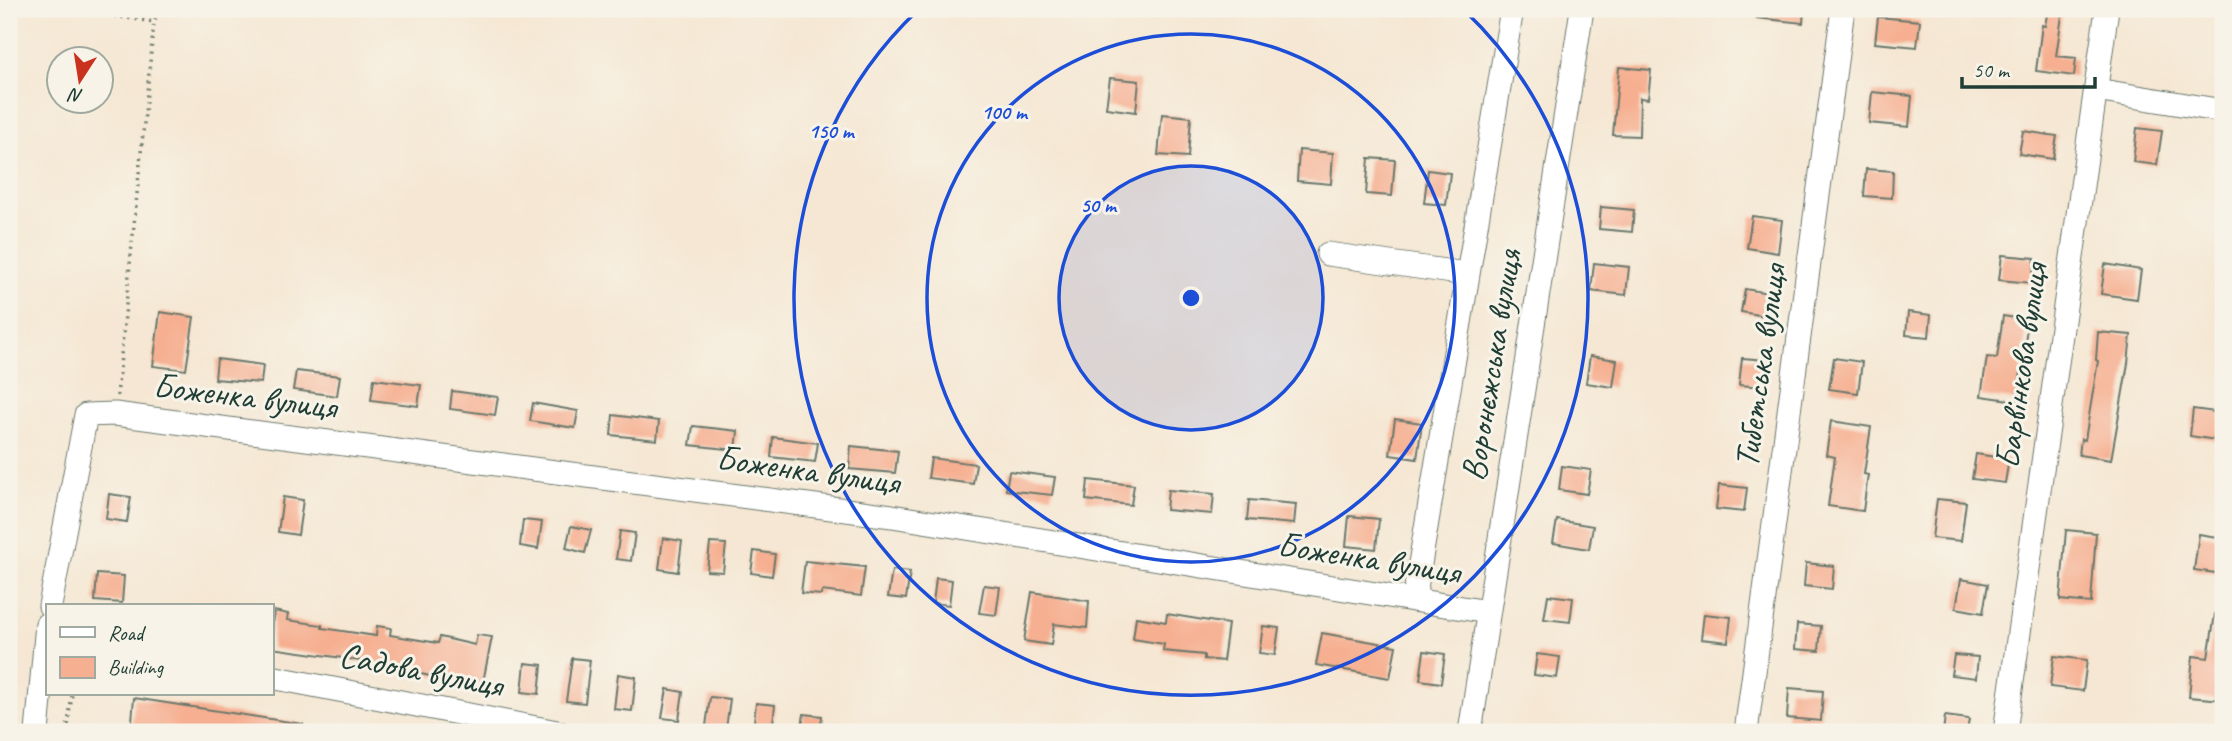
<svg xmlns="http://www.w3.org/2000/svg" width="2232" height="741" font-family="Caveat,sans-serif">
<rect width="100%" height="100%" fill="#f7f3e8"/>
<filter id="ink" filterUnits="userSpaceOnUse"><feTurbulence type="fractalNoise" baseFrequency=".0143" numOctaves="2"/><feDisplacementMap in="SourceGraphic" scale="14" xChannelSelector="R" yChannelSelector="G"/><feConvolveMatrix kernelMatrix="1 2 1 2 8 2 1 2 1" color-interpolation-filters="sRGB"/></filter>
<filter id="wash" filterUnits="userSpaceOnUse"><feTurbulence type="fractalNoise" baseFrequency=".00686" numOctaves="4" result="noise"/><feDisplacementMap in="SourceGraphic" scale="28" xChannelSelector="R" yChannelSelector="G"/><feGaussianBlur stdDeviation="1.57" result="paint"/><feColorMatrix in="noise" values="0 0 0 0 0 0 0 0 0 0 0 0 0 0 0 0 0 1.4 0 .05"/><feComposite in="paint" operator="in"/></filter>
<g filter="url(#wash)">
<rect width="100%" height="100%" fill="#f5e7d3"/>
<g id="blocks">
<g fill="#f6af90">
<polygon points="1758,9 1804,9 1803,23 1757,18"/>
<polygon points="2048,9 2063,9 2056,56 2076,58 2074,76 2036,71 2042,25 2045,26"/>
<polygon points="1878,17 1920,21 1917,47 1875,43"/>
<polygon points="1619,67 1651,70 1648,99 1640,98 1639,136 1613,135"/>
<polygon points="1110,78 1139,81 1136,112 1106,108"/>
<polygon points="1872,92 1912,96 1909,127 1869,123"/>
<polygon points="1162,114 1191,117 1188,157 1158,155"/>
<polygon points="2137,128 2162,131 2157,165 2133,162"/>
<polygon points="2023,131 2057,136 2053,159 2019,154"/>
<polygon points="1299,150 1333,153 1331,184 1297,181"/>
<polygon points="1369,158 1395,160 1392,196 1366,194"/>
<polygon points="1866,169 1893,171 1892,198 1864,196"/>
<polygon points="1428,170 1450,173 1446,205 1424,203"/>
<polygon points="1601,207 1634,210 1632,232 1599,229"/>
<polygon points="1752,216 1782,220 1778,253 1747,248"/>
<polygon points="2002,255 2035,258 2032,283 1999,280"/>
<polygon points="1594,263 1629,267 1626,295 1591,291"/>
<polygon points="2105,264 2141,270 2137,299 2101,294"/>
<polygon points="1745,289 1775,294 1771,317 1741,312"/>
<polygon points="160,312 194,317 186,370 153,366"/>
<polygon points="1908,312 1931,315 1929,337 1906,335"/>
<polygon points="2003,316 2028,320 2017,401 1981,396 1987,357 1997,358"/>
<polygon points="2098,332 2131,335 2128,363 2111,460 2079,455 2081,439 2085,440 2098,361 2096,360"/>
<polygon points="1590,356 1617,360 1613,387 1586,383"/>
<polygon points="1742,358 1767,360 1764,387 1739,385"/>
<polygon points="1834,358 1862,362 1858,393 1829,389"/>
<polygon points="217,359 263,365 261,383 215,379"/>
<polygon points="296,371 340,376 337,396 293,390"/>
<polygon points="374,379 421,385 418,406 371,400"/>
<polygon points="452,391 498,397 495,415 450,409"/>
<polygon points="533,403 578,411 575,428 530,421"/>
<polygon points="2193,409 2223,413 2222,441 2190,436"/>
<polygon points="613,415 659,421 657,440 611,435"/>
<polygon points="1395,419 1422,423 1417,459 1390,455"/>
<polygon points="1831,421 1871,427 1864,474 1868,475 1863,511 1828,506 1835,457 1826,455"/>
<polygon points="693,426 738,431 736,450 690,445"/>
<polygon points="773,437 818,443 815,462 771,457"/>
<polygon points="851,446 898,451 895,473 849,469"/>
<polygon points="1976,454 2009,459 2005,483 1972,479"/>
<polygon points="931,458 976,464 973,484 928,478"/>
<polygon points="1562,466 1591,470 1587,494 1559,490"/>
<polygon points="1009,471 1055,477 1052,495 1006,490"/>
<polygon points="1088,480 1134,485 1131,505 1086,500"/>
<polygon points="1719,485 1747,488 1744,512 1716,509"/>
<polygon points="1168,490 1214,494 1212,514 1166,510"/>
<polygon points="109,494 131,497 127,522 106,519"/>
<polygon points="283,497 303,500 298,535 278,532"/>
<polygon points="1937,499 1966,502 1961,541 1932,538"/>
<polygon points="1249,500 1296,504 1294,524 1247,520"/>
<polygon points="1349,516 1379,519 1376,549 1346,546"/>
<polygon points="523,520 542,522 538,549 520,546"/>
<polygon points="1557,520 1593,526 1589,549 1553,543"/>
<polygon points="571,526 591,530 585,553 566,548"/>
<polygon points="2066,530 2096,533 2091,603 2060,600"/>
<polygon points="620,531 635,533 631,561 616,559"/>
<polygon points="2199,534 2223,538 2223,574 2194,570"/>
<polygon points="663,538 682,541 678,572 659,569"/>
<polygon points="710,543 726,544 723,572 707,571"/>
<polygon points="754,551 775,554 772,576 751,573"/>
<polygon points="805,561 865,567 861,596 822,591 821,595 801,593"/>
<polygon points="1806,563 1834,566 1832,589 1804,586"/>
<polygon points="892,570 910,572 906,599 888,597"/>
<polygon points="97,574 124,576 122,603 95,601"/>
<polygon points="936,578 952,580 949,605 933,603"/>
<polygon points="1961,579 1988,584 1983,613 1956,608"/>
<polygon points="984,585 1000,587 996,615 979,613"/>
<polygon points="1032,592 1089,601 1087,628 1054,624 1051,645 1024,641"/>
<polygon points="1548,595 1573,598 1570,622 1544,619"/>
<polygon points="274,611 288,614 287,620 322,625 322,628 376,636 377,626 391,628 390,635 438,643 440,637 475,645 477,635 492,637 482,687 350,659 271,648"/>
<polygon points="1167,614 1228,624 1223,661 1204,659 1204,655 1163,651 1164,644 1133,639 1136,617 1166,622"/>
<polygon points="1704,614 1731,617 1728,642 1701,639"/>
<polygon points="2215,614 2223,615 2223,700 2189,697 2193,656 2208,658"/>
<polygon points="1797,624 1821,626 1819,651 1795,649"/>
<polygon points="1263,626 1279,628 1275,655 1259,653"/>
<polygon points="1322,633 1396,646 1390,678 1316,665"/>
<polygon points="1424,651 1445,654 1441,683 1420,680"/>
<polygon points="1537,654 1560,657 1557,678 1534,675"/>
<polygon points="1954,655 1978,657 1976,678 1951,675"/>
<polygon points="2054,656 2087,660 2083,691 2050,687"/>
<polygon points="572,658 590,660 585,703 566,701"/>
<polygon points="525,663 542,665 539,694 522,692"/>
<polygon points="618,674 636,677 632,711 614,709"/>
<polygon points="1789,688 1823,691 1821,721 1787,718"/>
<polygon points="667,689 683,692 679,720 662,718"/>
<polygon points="710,697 730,699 726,729 706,726"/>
<polygon points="134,698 303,724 302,732 131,732"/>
<polygon points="756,703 775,705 772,732 753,732"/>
<polygon points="804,714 822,716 820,732 801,732"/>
<polygon points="1945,716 1969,719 1967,732 1943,732"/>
</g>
</g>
</g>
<g filter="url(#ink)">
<use href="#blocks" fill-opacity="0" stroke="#6a786c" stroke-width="2"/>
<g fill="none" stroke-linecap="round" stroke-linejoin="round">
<g stroke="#6a786c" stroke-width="25">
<g id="minor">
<polyline points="2096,90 2223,111"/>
<polyline points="1328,254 1466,274"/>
<polyline points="1414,600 1512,9"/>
<polyline points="50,606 86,415 115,414 892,516 1488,612"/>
<polyline points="271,677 557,732"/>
<polyline points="37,732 47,624"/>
<polyline points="1470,732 1582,9"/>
<polyline points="1746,732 1843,9"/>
<polyline points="2005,732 2107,9"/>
</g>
</g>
<g stroke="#6a786c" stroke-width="3.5" stroke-dasharray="2 5" stroke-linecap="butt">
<polyline points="66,9 154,22"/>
<polyline points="117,396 154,22 160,9"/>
<polyline points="67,732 72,694"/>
</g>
<use href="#minor" stroke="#fff" stroke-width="23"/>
</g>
</g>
<circle cx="1191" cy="298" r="132" fill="#1d4ed8" fill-opacity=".12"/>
<g fill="none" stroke="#1d4ed8" stroke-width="3.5">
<circle cx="1191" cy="298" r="132"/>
<circle cx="1191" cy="298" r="264"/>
<path d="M1464 10A397 397 0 1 1 918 10"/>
</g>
<g text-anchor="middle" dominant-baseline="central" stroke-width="6" stroke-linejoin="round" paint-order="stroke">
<g font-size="35" fill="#1f3d34" stroke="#f7f3e8">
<text transform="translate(1491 365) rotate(-81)">Воронєжська вулиця</text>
<text transform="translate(1760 366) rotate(-82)">Тибетська вулиця</text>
<text transform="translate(2021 366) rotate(-82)">Барвінкова вулиця</text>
<text transform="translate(245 396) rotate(7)">Боженка вулиця</text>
<text transform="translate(808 470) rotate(8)">Боженка вулиця</text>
<text transform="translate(1369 558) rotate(9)">Боженка вулиця</text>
<text transform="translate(421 670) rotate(11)">Садова вулиця</text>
</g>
</g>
<circle cx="1191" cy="298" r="10" fill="#1d4ed8" stroke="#f7f3e8" stroke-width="3.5"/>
<g font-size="21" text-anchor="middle" font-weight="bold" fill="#1d4ed8" stroke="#f7f3e8" stroke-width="6" stroke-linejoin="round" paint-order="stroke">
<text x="1004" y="119">100 m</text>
<text x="831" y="138">150 m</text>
<text x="1098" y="212">50 m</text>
</g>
<rect width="2232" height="741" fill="none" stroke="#f7f3e8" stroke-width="35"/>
<rect x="46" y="604" width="228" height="91" fill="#f7f3e8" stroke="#a1aaa0" stroke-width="2"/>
<rect x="60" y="627" width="35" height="10" fill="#ffffff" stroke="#a1aaa0" stroke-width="2"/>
<text x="108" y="640" font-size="21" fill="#1f3d34">Road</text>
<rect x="60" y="657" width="35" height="21" fill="#f6af90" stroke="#a1aaa0" stroke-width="2"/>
<text x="108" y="674" font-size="21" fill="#1f3d34">Building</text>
<g transform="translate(80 80) rotate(192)"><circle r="33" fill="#f7f3e8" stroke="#a1aaa0" stroke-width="2"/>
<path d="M0-5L12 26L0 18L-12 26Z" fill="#c8321e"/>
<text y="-10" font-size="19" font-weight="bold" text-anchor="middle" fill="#1f3d34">N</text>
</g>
<path d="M1962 77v10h133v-10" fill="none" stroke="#1f3d34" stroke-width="3.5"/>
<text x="1973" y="77" font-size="21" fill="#1f3d34" stroke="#f7f3e8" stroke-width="5" paint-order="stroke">50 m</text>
</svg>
